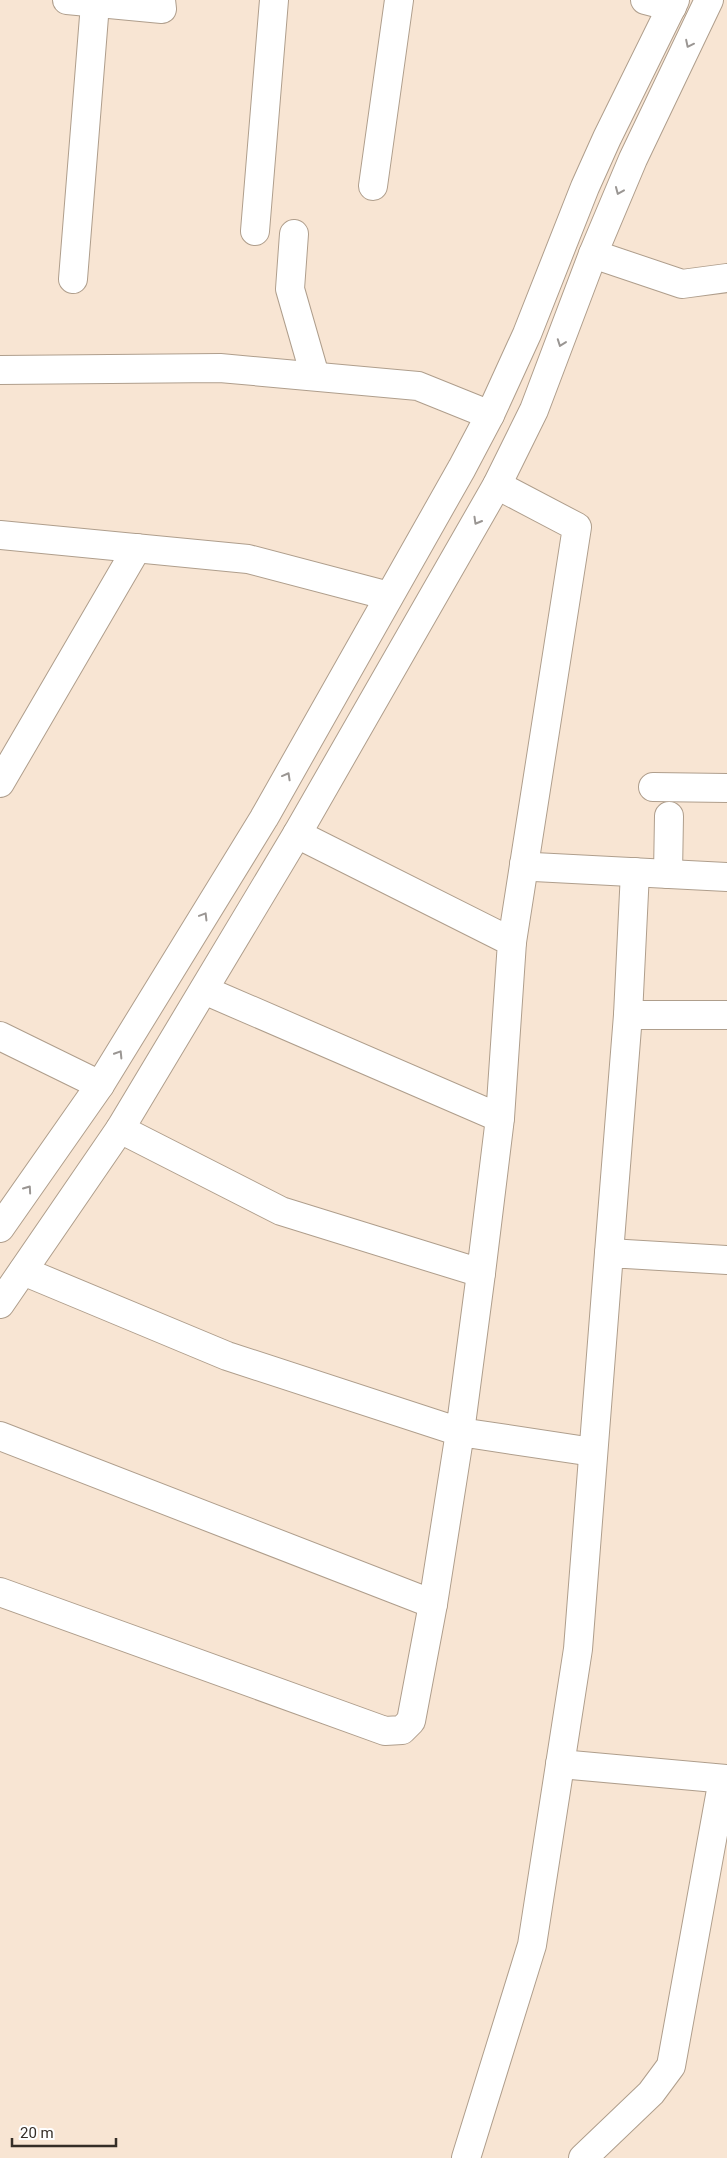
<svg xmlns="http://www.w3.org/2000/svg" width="727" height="2158" font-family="Roboto,sans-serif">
<rect width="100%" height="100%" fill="#f8e5d3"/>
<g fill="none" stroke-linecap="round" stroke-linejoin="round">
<g stroke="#af9e8c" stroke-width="30">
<g id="minor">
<polyline points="67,0 162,9 161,0"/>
<polyline points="645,0 672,7"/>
<polyline points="373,186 399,0"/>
<polyline points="255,231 274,0"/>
<polyline points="294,234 290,289 315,376"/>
<polyline points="593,254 682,284 727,278"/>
<polyline points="73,279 95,4"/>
<polyline points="0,370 220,368 418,386 490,415"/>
<polyline points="497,485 577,527 512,942"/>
<polyline points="0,535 248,559 389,596"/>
<polyline points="0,783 137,548"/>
<polyline points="653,787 727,788"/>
<polyline points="524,864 534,867 727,877"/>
<polyline points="635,872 628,1015 727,1015"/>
<polyline points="668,874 669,816"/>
<polyline points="204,990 500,1118 512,942 297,834"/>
<polyline points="0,1036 100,1085"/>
<polyline points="120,1129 281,1211 481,1273 500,1118"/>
<polyline points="609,1253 628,1015"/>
<polyline points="23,1271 227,1356 460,1432 481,1273"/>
<polyline points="0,1436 433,1604 460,1432 593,1452"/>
<polyline points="0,1592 385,1731 402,1730 411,1721 433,1604"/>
<polyline points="560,1764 727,1779"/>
<polyline points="466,2158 532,1945 578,1649 609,1253 727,1260"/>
<polyline points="583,2158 651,2093 671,2066 723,1779"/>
</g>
</g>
<g stroke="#af9e8c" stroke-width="30">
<g id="tertiary">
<polyline points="0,1228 100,1085 264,818 462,468 490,415 527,334 585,187 607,138 675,0"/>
<polyline points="0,1304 120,1129 297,834 497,485 534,410 593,254 633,159 709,0"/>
</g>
</g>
<use href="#minor" stroke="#fff" stroke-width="28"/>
<use href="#tertiary" stroke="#fff" stroke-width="28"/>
</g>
<defs><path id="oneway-chevron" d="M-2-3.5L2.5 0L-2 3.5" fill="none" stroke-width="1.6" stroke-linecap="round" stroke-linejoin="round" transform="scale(1.25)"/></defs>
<g stroke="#9a9693">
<use href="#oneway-chevron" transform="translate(689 44) rotate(116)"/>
<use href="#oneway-chevron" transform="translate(619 191) rotate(113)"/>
<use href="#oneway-chevron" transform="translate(561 343) rotate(110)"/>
<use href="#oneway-chevron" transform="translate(477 521) rotate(120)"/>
<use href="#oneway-chevron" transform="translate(287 776) rotate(-61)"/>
<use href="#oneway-chevron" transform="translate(204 916) rotate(-59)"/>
<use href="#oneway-chevron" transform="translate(119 1054) rotate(-58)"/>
<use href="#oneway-chevron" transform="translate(28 1189) rotate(-55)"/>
</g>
<path d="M12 2138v8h104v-8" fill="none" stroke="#352e27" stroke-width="2.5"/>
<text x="20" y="2138" font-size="15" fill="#352e27" stroke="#ffffff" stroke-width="4" paint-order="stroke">20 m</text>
</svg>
